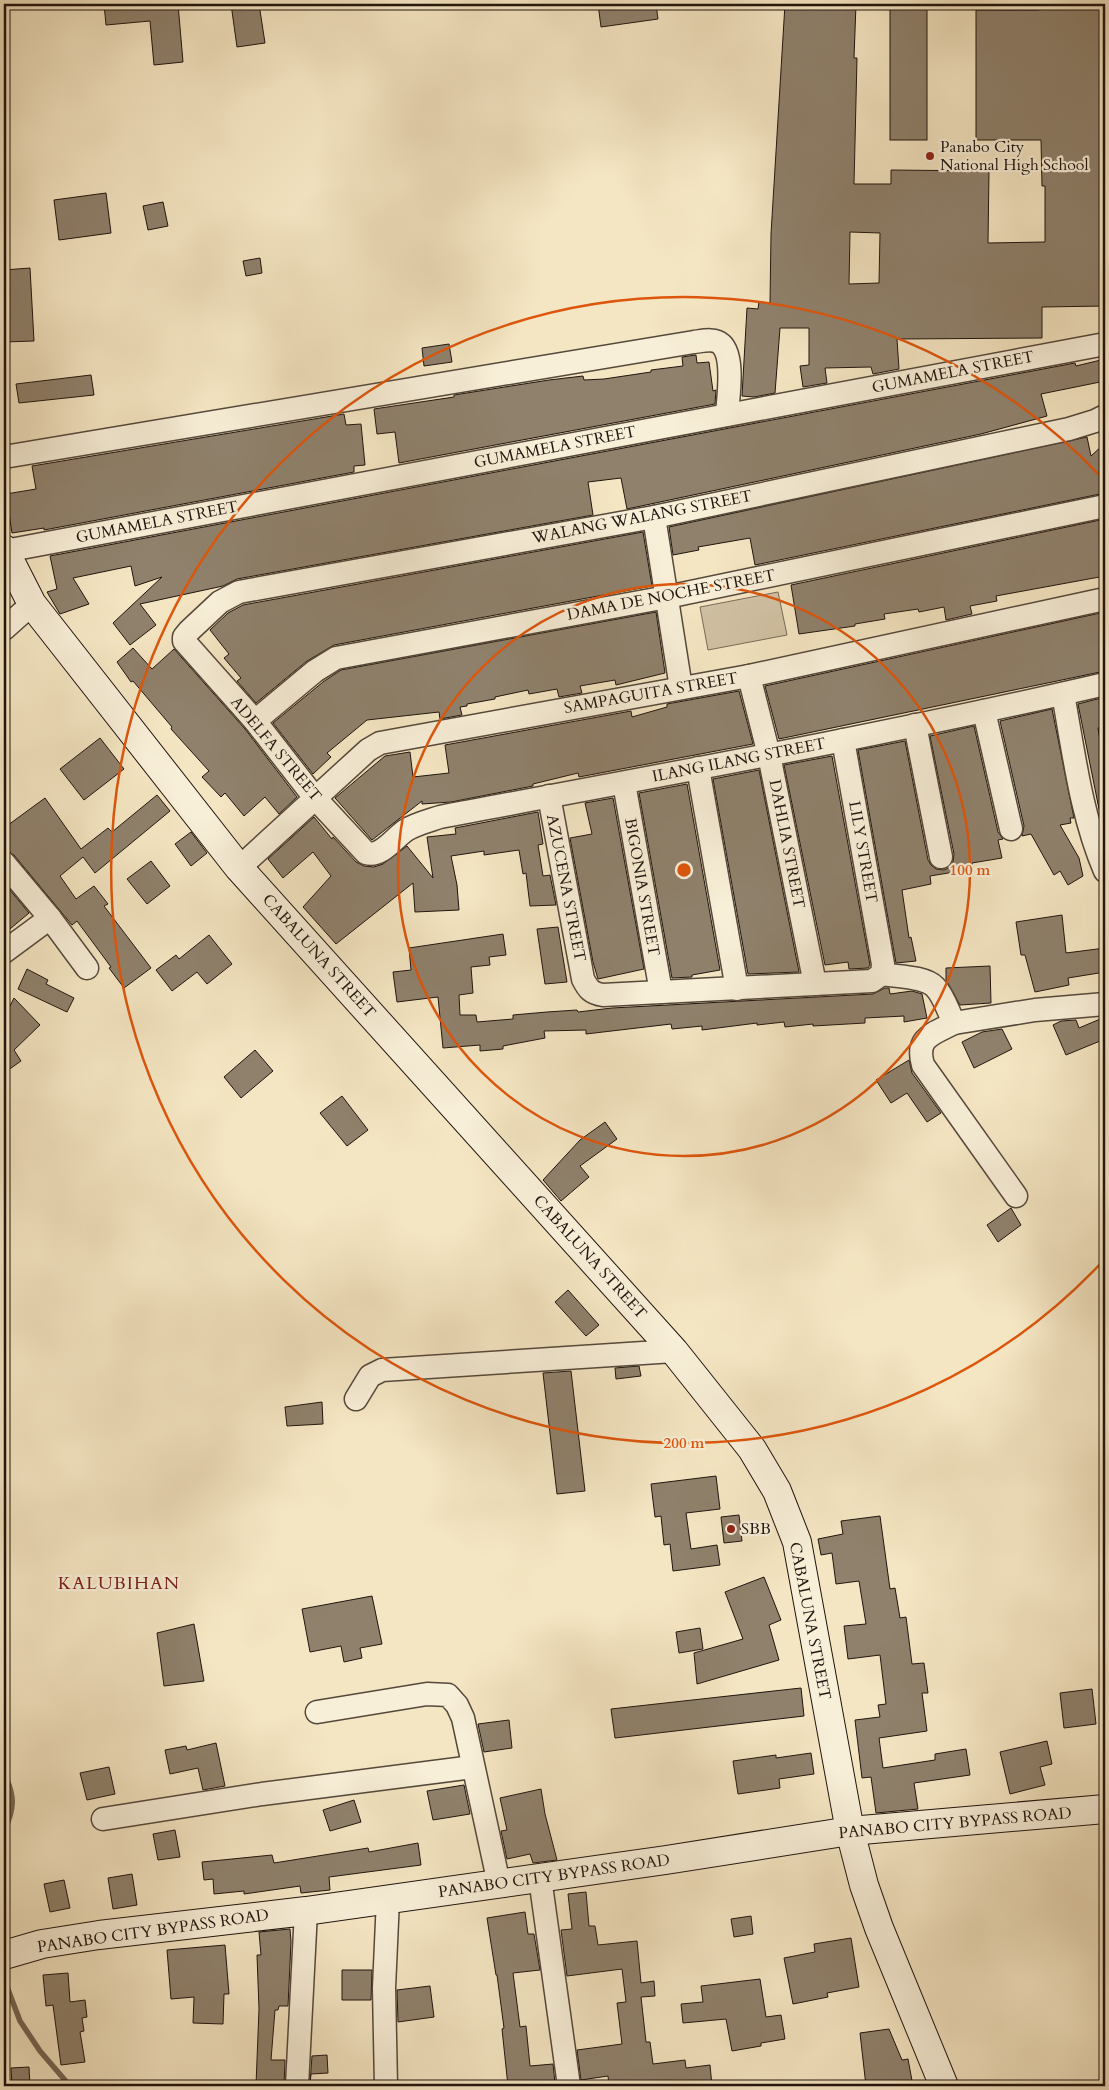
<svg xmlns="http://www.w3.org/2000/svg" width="1109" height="2090" font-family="Cardo,serif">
<rect width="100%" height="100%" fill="#f5e6c3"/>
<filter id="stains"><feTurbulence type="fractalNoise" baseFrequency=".004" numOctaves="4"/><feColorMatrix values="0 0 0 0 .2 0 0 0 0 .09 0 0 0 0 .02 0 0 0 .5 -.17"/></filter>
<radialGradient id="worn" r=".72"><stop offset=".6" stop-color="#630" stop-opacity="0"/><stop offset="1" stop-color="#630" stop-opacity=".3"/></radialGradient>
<polygon fill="#d1c2a4" stroke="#786b59" points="778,592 787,635 708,650 700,607"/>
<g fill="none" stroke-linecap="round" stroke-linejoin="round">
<g stroke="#756755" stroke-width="5.5">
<path d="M4,1773C15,1796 15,1808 4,1831"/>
<polyline points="4,1979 20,2021 40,2051 70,2086"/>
</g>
</g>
<g fill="#8f816c" stroke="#20140e" fill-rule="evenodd">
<polygon points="104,4 178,4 183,62 154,65 150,21 106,25"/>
<polygon points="231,4 259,4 265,43 237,47"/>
<polygon points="598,4 656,4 658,19 601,27"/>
<path d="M785,4H856L854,58H857L854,184H891V170L989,171L988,243L1045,242V186H1042L1041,140H976V10H1039L1040,8H1042V4H1105V306L1042,307V338L897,339L899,369L873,374L871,367L825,368L827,383L803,387L800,366L809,365V328H780L775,393L754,397L742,396L747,308L758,309L759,302L770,303L771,234ZM850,232L880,233L879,283L849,284Z"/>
<rect x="890" y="6" width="37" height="134"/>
<polygon points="106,193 111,233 59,240 54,200"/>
<polygon points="163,202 168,226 148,230 143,206"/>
<polygon points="260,258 262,273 246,276 243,261"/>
<polygon points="30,268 34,341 4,342 4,270"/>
<polygon points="449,344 452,362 424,366 422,348"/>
<polygon points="696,355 697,363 709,362 713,391 716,390 715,404 399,463 395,432 377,434 374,409 454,397 454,395 549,380 583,376 584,380 604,379 651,372 651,370 683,366 682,357"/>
<polygon points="1105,359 1105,381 1041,394 1047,416 981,434 627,509 621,478 588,482 593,515 237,579 223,586 140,604 156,625 130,645 113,623 162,577 135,586 131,566 73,578 89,604 60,614 47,592 57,589 50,556 1075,363 1076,366"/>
<polygon points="91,375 94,395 19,403 16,384"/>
<polygon points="344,414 346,425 361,424 365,465 354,466 354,472 44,530 44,528 12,533 6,494 36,489 32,466"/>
<polygon points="1087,437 1091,456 1105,443 1105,493 755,565 750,538 698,547 699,550 673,555 669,527"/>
<polygon points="1105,519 1105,576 996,596 997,601 970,606 972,614 946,620 944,607 919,612 918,609 884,614 885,619 855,624 855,626 799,634 791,585"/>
<polygon points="643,532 652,586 334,645 307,661 256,703 237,681 241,678 224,658 229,654 210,630 228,613 243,605"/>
<polygon points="656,612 665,673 616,685 615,680 580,686 582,693 559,697 557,689 529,694 528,690 495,697 495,699 467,704 467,706 460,707 462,715 440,719 439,712 367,720 327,753 331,757 313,774 273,723 323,682 341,670"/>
<polygon points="1105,612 1105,671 779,739 765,686"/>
<polygon points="133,648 152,669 174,649 245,729 297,797 279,814 265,797 244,816 225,793 221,797 202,777 209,771 171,729 172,727 133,681 131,682 117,662"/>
<polygon points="739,691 753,744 579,777 578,773 533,784 533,786 451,802 422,804 422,801 372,840 335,798 385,756 410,752 413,777 449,773 445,745 631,711 632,717 667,707 667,704"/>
<polygon points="1105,697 1105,726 1098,728 1105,769 1105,813 1100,814 1078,704"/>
<polygon points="1052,709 1074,818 1070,818 1071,823 1060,825 1079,858 1083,876 1068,885 1060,871 1054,875 1031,834 1022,836 1024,826 1000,721"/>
<polygon points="974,726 998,832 1003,839 998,840 1002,858 972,863 973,869 930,876 931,884 902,890 909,938 911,937 916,961 896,963 858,750 905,741 928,860 931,865 936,869 944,870 950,867 953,862 954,854 930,736"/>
<polygon points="100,738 124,769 84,800 60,769"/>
<polygon points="832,756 870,965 868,968 849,969 848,962 825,965 784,765"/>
<polygon points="759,770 799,972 748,974 713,779"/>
<polygon points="687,784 720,970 692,975 692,977 672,978 639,793"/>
<polygon points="157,795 170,811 95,873 83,857 60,876 76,899 94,886 108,904 104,906 151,968 124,988 109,968 111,967 77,921 72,925 14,855 4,850 4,828 45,798 81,849 108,828 112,832"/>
<polygon points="613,798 644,969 598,979 593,962 570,838 592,834 585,803"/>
<polygon points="538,812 543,844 538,845 543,876 550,875 556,905 530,906 526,873 523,874 519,850 484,855 484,851 451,856 457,885 459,910 415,912 413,883 336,944 303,907 331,876 313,852 283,878 268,859 314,817 332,839 333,837 356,862 364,866 374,867 383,864 407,846 433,878 427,837 456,834 455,828"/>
<polygon points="191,832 207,853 191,866 175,844"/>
<polygon points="151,861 170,886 147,904 127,879"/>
<polygon points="4,883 29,913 4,934"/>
<polygon points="1062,915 1066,953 1105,948 1105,972 1068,978 1069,985 1035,992 1025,955 1021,955 1016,922"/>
<polygon points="558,927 567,982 545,984 537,929"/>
<polygon points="503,934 506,955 489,957 490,965 471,967 473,993 459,995 460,1015 476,1015 477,1022 513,1019 513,1015 547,1012 577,1010 578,1012 612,1008 873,994 885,988 889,988 890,994 912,991 922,994 927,1018 904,1022 904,1016 865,1018 865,1023 813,1026 813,1024 785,1027 784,1022 757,1025 757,1023 702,1030 702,1026 672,1029 671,1024 586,1034 586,1030 544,1031 545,1038 503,1046 503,1049 480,1051 480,1045 443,1048 438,997 397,1002 393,972 411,970 409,948"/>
<polygon points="209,935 232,964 207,984 197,972 172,991 156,970 176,955 179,959"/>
<polygon points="990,966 991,1003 960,1005 946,980 946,968"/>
<polygon points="27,969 48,980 46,984 74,998 67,1012 18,989"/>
<polygon points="14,998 40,1025 14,1050 21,1061 4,1073 4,999 10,1006"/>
<polygon points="1105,1017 1105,1039 1066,1055 1053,1025 1061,1021 1076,1020 1079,1028"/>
<polygon points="1002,1029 1012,1049 974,1068 962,1042 982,1032"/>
<polygon points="255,1050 273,1071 241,1098 224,1077"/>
<polygon points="909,1060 912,1073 941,1113 927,1122 907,1093 891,1103 876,1080"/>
<polygon points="342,1096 368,1130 347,1146 320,1113"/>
<polygon points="605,1122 617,1139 580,1166 589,1177 561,1201 543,1180 580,1140"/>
<polygon points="1011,1208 1021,1225 998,1242 987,1225"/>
<polygon points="568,1290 599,1325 586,1336 555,1302"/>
<polygon points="639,1366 641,1376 616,1379 615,1368"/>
<polygon points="571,1371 585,1491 557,1494 543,1373"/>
<polygon points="322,1402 323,1424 287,1426 285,1407"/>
<polygon points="716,1476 720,1509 686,1513 691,1549 717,1545 720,1565 673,1571 670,1544 664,1545 661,1516 655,1517 651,1484"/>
<polygon points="739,1515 742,1541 724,1543 721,1517"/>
<polygon points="880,1516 890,1589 895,1588 900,1618 906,1617 912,1664 924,1663 928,1693 922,1693 927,1731 879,1738 883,1768 935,1760 935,1754 966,1749 970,1775 914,1783 918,1809 876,1813 871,1777 862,1778 855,1720 880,1717 878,1705 886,1704 880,1655 848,1659 844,1626 866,1624 859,1581 836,1584 832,1553 821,1555 818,1539 843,1534 841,1521"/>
<polygon points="764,1577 781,1620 769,1625 779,1660 697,1684 694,1653 743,1639 725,1592"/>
<polygon points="372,1596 382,1644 360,1648 362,1658 344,1662 341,1646 310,1652 302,1609"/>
<polygon points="194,1624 204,1681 164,1686 157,1633"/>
<polygon points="700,1628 703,1649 679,1653 676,1632"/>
<polygon points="801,1688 804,1716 615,1738 611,1709"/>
<polygon points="1092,1689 1096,1724 1064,1728 1060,1693"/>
<polygon points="509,1720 512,1748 484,1752 478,1724"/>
<polygon points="1047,1741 1052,1764 1040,1767 1045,1785 1010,1794 1000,1752"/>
<polygon points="216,1743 225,1786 203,1790 198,1768 170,1774 165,1750 186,1746 187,1750"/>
<polygon points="811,1753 814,1774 779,1779 780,1788 738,1794 733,1761 776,1755 776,1758"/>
<polygon points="109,1767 115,1794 87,1800 80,1773"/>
<polygon points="464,1785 470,1814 433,1820 427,1791"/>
<polygon points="541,1789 545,1814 557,1860 533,1863 530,1854 507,1859 501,1831 507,1830 500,1798"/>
<polygon points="354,1800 361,1822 330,1831 323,1810"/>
<polygon points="175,1830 180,1857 158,1860 153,1834"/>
<polygon points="418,1843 421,1865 329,1877 330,1890 301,1893 300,1886 244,1894 244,1891 214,1894 213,1879 204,1880 202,1862 272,1855 274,1863 368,1848 369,1852"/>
<polygon points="132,1874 137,1905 113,1909 108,1878"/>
<polygon points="64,1880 70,1908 50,1912 44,1884"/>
<polygon points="586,1892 589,1926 595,1926 598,1945 637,1941 641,1983 654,1981 655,1996 641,1997 646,2042 650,2042 653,2064 685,2060 686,2068 710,2065 712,2086 646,2086 645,2083 609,2086 608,2076 581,2080 577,2050 622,2044 617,2003 626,2002 622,1969 567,1976 561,1930 572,1929 568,1894"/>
<polygon points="525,1912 528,1934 534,1934 540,1970 513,1973 520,2027 526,2026 530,2066 553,2064 555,2083 508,2086 502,2029 504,2028 497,1975 496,1975 487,1918"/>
<polygon points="751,1916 753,1934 734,1937 731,1919"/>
<polygon points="290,1929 291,1942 288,2006 279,2006 278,2010 275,2010 271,2060 285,2060 284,2085 256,2085 259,2009 257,1955 261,1955 259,1932"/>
<polygon points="851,1938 859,1987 827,1993 828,1997 793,2004 784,1958 815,1952 814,1944"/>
<polygon points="225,1945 229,1994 224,1994 223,2024 193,2023 194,1997 171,1999 167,1950"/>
<polygon points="342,1970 372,1970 371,2000 342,2000"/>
<polygon points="68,1973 70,2002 85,2000 87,2017 82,2018 84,2031 80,2032 85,2062 61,2065 53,2005 46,2006 43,1975"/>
<polygon points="760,1979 766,2017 781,2015 785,2039 761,2043 761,2046 732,2051 726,2019 683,2023 681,2004 703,2002 701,1986"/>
<polygon points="430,1986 434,2017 398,2022 397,1990"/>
<polygon points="889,2029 902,2060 908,2059 913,2086 866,2086 860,2033"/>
<polygon points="327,2055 328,2073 311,2074 310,2084 312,2056"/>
<polygon points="29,2067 30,2086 12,2086 11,2068"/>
</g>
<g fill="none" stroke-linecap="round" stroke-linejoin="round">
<g stroke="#55483b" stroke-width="25">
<g id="street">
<path d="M1105,416L1095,421L1069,429L654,517L239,592L220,602L189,631L184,637V641L255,721L315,798L366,853C381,858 394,838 406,830C416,824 428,821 440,817C662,775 885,735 1105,684"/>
<path d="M4,457L694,342C702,341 715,338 721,344C735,357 728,397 727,415"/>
<polyline points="654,517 681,688"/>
<polyline points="5,551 1105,344"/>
<polyline points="4,629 32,604"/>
<polyline points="749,676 769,755 815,984"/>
<path d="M1063,694C1074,754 1081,815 1105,871"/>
<polyline points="984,711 1011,829"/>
<polyline points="255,721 315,671 336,658 667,597 1105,506"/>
<polyline points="915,725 941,857"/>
<polyline points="698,768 737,989"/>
<polyline points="624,783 661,992"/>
<path d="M549,796L583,979C588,989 591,993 603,995L872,981L882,974L883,964L843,740"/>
<polyline points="4,863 50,918 87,968"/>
<polyline points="239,868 368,750 380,743 749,676 1105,599"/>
<polyline points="4,952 50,918"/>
<path d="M882,974C897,977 924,976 935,987C944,996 948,1011 954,1023C933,1034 915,1037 923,1065L1016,1196"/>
<polyline points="954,1023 1035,1010 1105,1004"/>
<polyline points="356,1399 370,1376 382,1370 674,1351"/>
<polyline points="317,1712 427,1694 448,1695 457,1705 463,1718 499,1884"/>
<polyline points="103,1819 262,1794 473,1767"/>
<polyline points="540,1878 569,2086"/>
<polyline points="297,2086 306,1911"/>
<polyline points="386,2086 384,1988 388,1899"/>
</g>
</g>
<g stroke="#20140e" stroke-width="30">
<g id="secondary">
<polyline points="4,549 32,604 239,868 674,1351 752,1449 777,1491 797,1542 850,1831 864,1885 879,1928 944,2086"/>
<polyline points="4,1955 42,1944 99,1935 306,1911 666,1860 850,1831 1105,1809"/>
</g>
</g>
<use href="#street" stroke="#f8efd8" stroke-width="22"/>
<use href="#secondary" stroke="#f8efd8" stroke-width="28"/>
</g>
<g fill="none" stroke="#de560c" stroke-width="2.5">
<circle cx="684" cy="870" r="286"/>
<path d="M1103 1261A573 573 0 1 1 1103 479"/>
</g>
<g fill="#8f2418" stroke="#f8efd8" stroke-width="2">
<circle cx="930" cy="156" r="5"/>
<circle cx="731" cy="1529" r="5"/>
</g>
<g text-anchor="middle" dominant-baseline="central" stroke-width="4.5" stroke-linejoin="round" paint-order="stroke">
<g font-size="16" fill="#20140e" stroke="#f8efd8" text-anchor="start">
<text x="940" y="147">Panabo City<tspan x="940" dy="18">National High School</tspan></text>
<text x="741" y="1529">SBB</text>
</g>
<g font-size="16" fill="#20140e" stroke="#f8efd8">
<text transform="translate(953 372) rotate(-11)">GUMAMELA STREET</text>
<text transform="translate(555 447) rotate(-11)">GUMAMELA STREET</text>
<text transform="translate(642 517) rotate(-11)">WALANG WALANG STREET</text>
<text transform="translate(157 522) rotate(-11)">GUMAMELA STREET</text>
<text transform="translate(671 595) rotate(-11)">DAMA DE NOCHE STREET</text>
<text transform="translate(651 693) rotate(-10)">SAMPAGUITA STREET</text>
<text transform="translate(276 749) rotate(50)">ADELFA STREET</text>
<text transform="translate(739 760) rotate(-11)">ILANG ILANG STREET</text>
<text transform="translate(787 844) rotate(79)">DAHLIA STREET</text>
<text transform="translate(863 852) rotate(80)">LILY STREET</text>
<text transform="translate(642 887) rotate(80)">BIGONIA STREET</text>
<text transform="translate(566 888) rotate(79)">AZUCENA STREET</text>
<text transform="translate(319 956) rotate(48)">CABALUNA STREET</text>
<text transform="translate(590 1257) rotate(48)">CABALUNA STREET</text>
<text transform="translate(810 1621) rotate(79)">CABALUNA STREET</text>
<text transform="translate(955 1823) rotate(-5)">PANABO CITY BYPASS ROAD</text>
<text transform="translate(554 1876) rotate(-8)">PANABO CITY BYPASS ROAD</text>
<text transform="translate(153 1931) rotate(-8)">PANABO CITY BYPASS ROAD</text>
</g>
<g font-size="18" letter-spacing="1" fill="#7a1f14" stroke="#f8efd8">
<text x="119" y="1583">KALUBIHAN</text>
</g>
</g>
<circle cx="684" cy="870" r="8" fill="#de560c" stroke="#f8efd8" stroke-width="2.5"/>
<g font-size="15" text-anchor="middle" font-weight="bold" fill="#de560c" stroke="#f8efd8" stroke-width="4.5" stroke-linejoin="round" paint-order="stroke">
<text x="970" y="875">100 m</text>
<text x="684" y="1448">200 m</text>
</g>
<rect width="1109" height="2090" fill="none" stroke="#f5e6c3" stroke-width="20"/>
<rect x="5" y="5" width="1099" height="2080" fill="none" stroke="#20140e" stroke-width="2.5"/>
<rect x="10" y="10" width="1089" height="2070" fill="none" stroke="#20140e"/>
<rect width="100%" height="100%" filter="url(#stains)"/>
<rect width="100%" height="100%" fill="url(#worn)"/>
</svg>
